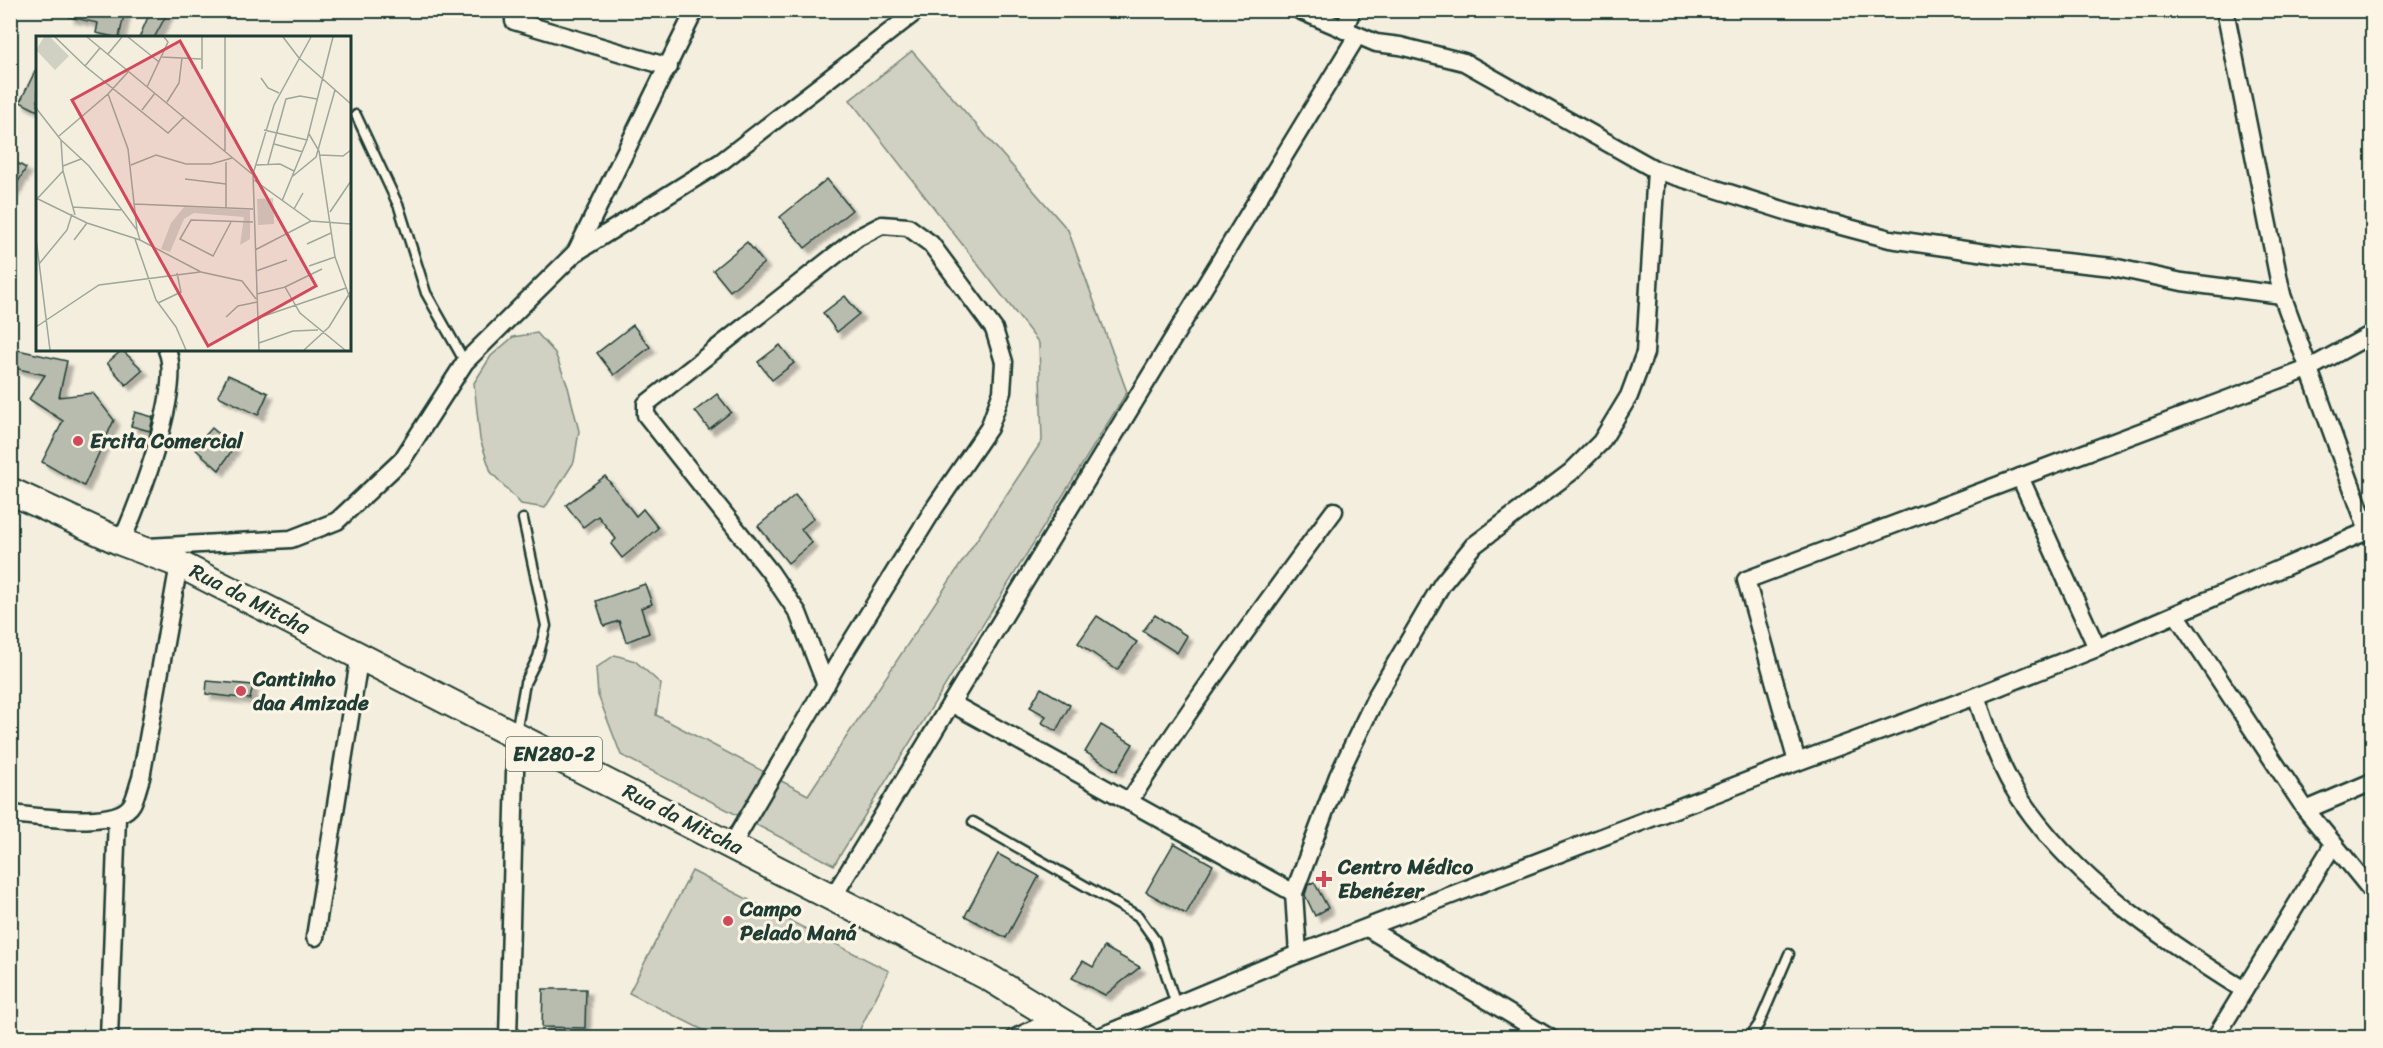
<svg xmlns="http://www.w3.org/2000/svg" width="2383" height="1048" font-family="Sriracha,sans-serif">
<defs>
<filter id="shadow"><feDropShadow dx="5.5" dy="5.5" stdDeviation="1.5" flood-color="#0004"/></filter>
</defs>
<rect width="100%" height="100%" fill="#f3eede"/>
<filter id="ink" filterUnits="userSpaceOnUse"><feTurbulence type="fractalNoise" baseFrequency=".0167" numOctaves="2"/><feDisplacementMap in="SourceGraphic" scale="12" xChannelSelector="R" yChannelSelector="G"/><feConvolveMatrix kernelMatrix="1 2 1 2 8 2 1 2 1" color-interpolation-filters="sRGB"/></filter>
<g filter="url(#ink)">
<g fill="#d0d1c2" stroke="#78877b" stroke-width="1.5">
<polygon points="912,51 1068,230 1127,392 834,865 621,755 598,695 596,668 615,655 635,661 661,684 656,715 808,795 1042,441 1039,343 850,100"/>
<polygon points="537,333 555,353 568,387 579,431 574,462 545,508 521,504 491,472 480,439 474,383 491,356 513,337"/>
<polygon points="692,871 889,971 856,1037 717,1037 629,993"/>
</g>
<g fill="#b8bcae" stroke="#1f3d34" stroke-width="1.5" filter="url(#shadow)">
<polygon points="70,10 125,10 119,38 96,33 98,23 69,17"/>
<polygon points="151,10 169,10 154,38 139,38"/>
<polygon points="38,65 38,111 20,102"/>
<polygon points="10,159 26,168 10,196"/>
<polygon points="827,179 852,210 805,248 780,217"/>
<polygon points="747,242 764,263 730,291 713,270"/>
<polygon points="845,296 859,314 837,332 823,313"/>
<polygon points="633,325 650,347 614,375 597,353"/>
<polygon points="780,345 794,363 772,380 758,362"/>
<polygon points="18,350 67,361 59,397 93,393 114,420 84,486 42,462 63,421 29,399 45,375 14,368"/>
<polygon points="122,350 143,370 126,385 107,363"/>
<polygon points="228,375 268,393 258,415 218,396"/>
<polygon points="717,394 731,412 709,429 695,411"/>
<polygon points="135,412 153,417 150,431 131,426"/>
<polygon points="212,428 234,447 219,470 194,448"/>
<polygon points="605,476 636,516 643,509 658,528 622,558 611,544 616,539 598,516 583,527 566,505"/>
<polygon points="795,495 814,518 801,529 812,543 788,563 758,526"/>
<polygon points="645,584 652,604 641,608 649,633 626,642 619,621 604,626 596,601"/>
<polygon points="1155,615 1187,636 1177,653 1143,631"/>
<polygon points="1097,616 1137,642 1117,670 1078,643"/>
<polygon points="207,681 253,685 250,699 206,694"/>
<polygon points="1041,688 1070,705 1056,731 1042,723 1046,716 1030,707"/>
<polygon points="1101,725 1133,744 1117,771 1085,752"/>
<polygon points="1174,843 1213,865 1186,914 1146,892"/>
<polygon points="998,854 1039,876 1006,938 965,916"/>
<polygon points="1314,882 1328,908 1315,916 1305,895 1308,885"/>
<polygon points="1104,947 1140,967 1105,995 1072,978 1083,961 1093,967"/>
<polygon points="543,989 586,989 585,1028 542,1027"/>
</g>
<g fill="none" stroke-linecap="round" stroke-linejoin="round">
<g stroke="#1f3d34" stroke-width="13">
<g id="service">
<polyline points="356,115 399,207 426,293 465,362"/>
<polyline points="516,733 525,683 538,657 546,626 523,519"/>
<polyline points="973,822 1138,916 1155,940 1176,1005"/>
<polyline points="1749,1038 1759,1024 1789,954"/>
</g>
</g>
<g stroke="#1f3d34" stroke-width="21">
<g id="minor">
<polyline points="514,10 514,21 669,67"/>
<polyline points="1299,10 1376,43 1400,46 1464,62 1656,170 1789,212 1890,239 1999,255 2113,267 2182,282 2282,295"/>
<polyline points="2225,10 2282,295 2368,531"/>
<polyline points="1344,30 1352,10"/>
<polyline points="576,252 695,10"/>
<polyline points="2020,477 2097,648"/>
<path d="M121,542C139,504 183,387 167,350"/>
<polyline points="148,547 291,539 337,521 402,460 465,362 575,253 721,162 918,10"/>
<polyline points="2176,614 2306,810 2372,891"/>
<path d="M1976,696C1988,730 1999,767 2019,797C2073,879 2162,939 2244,990"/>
<polyline points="951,703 1294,893"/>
<polyline points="1797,762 1746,580 2308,369 2372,334"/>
<path d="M1129,802C1193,702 1263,606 1334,511"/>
<polyline points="2306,810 2372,782"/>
<path d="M10,814C37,816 117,830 132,804C136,797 138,786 141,778L179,564"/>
<path d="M732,845C767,784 804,724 838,663L935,507L989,428L1002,392L1004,362L994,329L931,244L908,227L882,225L857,238L646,404V415L771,573L798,613L826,685"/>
<polyline points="833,897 1357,36"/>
<polyline points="1369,929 1550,1038"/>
<polyline points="315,937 360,654"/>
<polyline points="1298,954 1294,893 1338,776 1377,695 1442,584 1473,546 1571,472 1601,442 1629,396 1645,353 1656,170"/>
<polyline points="109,1038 117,817"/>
<polyline points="508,1038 516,734"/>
<polyline points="1015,1038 1057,1018"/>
<polyline points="1097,1038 1298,954 1797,762 1976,696 2097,648 2372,529"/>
<polyline points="2215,1038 2333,845"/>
</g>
</g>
<g stroke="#1f3d34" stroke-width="30">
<polyline id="primary" points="10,491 121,542 179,564 988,977 1088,1038"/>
</g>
<use href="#service" stroke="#fcf5e5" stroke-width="8"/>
<use href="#minor" stroke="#fcf5e5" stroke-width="16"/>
<use href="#primary" stroke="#fcf5e5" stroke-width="26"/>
</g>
</g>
<g fill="#d1495b" stroke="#fcf5e5" stroke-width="2">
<circle cx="78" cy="441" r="6"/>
<circle cx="241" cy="691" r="6"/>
<path d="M1321 870h6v6h6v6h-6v6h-6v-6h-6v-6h6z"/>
<circle cx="728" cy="921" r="6"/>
</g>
<g text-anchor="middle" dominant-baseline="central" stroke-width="6" stroke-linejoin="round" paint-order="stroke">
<rect fill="#fcf5e5" stroke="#617469" stroke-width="1.5" x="506" y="737" width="96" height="34" rx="4.5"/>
<g font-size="20" font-weight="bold" fill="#1f3d34">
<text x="554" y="754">EN280-2</text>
</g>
<g font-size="21" font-weight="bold" fill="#1f3d34" stroke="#fcf5e5" text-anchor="start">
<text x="90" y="441">Ercita Comercial</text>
<text x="253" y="679">Cantinho<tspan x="253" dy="24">daa Amizade</tspan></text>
<text x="1338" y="867">Centro Médico<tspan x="1338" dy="24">Ebenézer</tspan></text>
<text x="740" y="909">Campo<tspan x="740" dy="24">Pelado Maná</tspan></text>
</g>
<g font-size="21" fill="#1f3d34" stroke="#fcf5e5">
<text transform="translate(250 599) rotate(27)">Rua da Mitcha</text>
<text transform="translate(683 819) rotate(27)">Rua da Mitcha</text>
</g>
</g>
<g transform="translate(36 36)">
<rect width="315" height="315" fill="#f3eede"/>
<path d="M8,1H14L33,20L19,34L0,14ZM237,162L238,188L222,189L221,163ZM148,171L214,174V203L204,209L208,181L158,177L148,183L134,216L125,213L135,187Z" fill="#d0d1c2"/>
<path fill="none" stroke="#9ea79a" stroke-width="1.5" d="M19,1L49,30L132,97L148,81M51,1L216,138M92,1L123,26M166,1V33M189,1V116M247,1L263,22L315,68M72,18L86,1M126,21L165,23M49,30L64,12M225,42L232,52L243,57M111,51L132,6L128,1M72,58L92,113L101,194M131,66L143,47L146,22M0,72L25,104L27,135L39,179M106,74L119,57M228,94L271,104M273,98L283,115L299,221L315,265M23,100L72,58L92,36M25,104L53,130L101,194L104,204M238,108L267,116M284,119L307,120L315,114M232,128L250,63L264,60L281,63M95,129L120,119L150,128H175L196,122M220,129L244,128L258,135M27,130L45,123M257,140L280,121L299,54M149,143L190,148M218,144L275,185M0,162L51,187L104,204L165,236L206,245L220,263M0,164L27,135M246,165L271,104L297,1M98,168L217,173M37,171L85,174M190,172V126M258,173L267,157M294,176L315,145M195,186L177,220L144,203L155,184L217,186M0,202L14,314M99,203L120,264L140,291L150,314M38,204L51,187M271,208L295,197M219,214L275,185L315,188M3,228L31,194L36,178M273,230L299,221M220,235L251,224M249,251L286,233M221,258L249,251L264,277L309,314M122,267L145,256L141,237M190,281L202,270L221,266M222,282L310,252M0,291L63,249L164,236M223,307L257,295L282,294M223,314L217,138L238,69L275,1M268,314L293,291L315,255"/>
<path fill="#d1495b" fill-opacity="0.15" stroke="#d1495b" stroke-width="3" d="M144,5L280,250L172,310L36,64Z"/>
<rect width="315" height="315" fill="none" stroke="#1f3d34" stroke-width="3"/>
</g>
<rect width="2383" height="1048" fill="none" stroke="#fcf5e5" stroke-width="36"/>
<rect x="18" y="18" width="2347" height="1012" fill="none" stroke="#1f3d34" stroke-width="2" filter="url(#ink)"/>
</svg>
